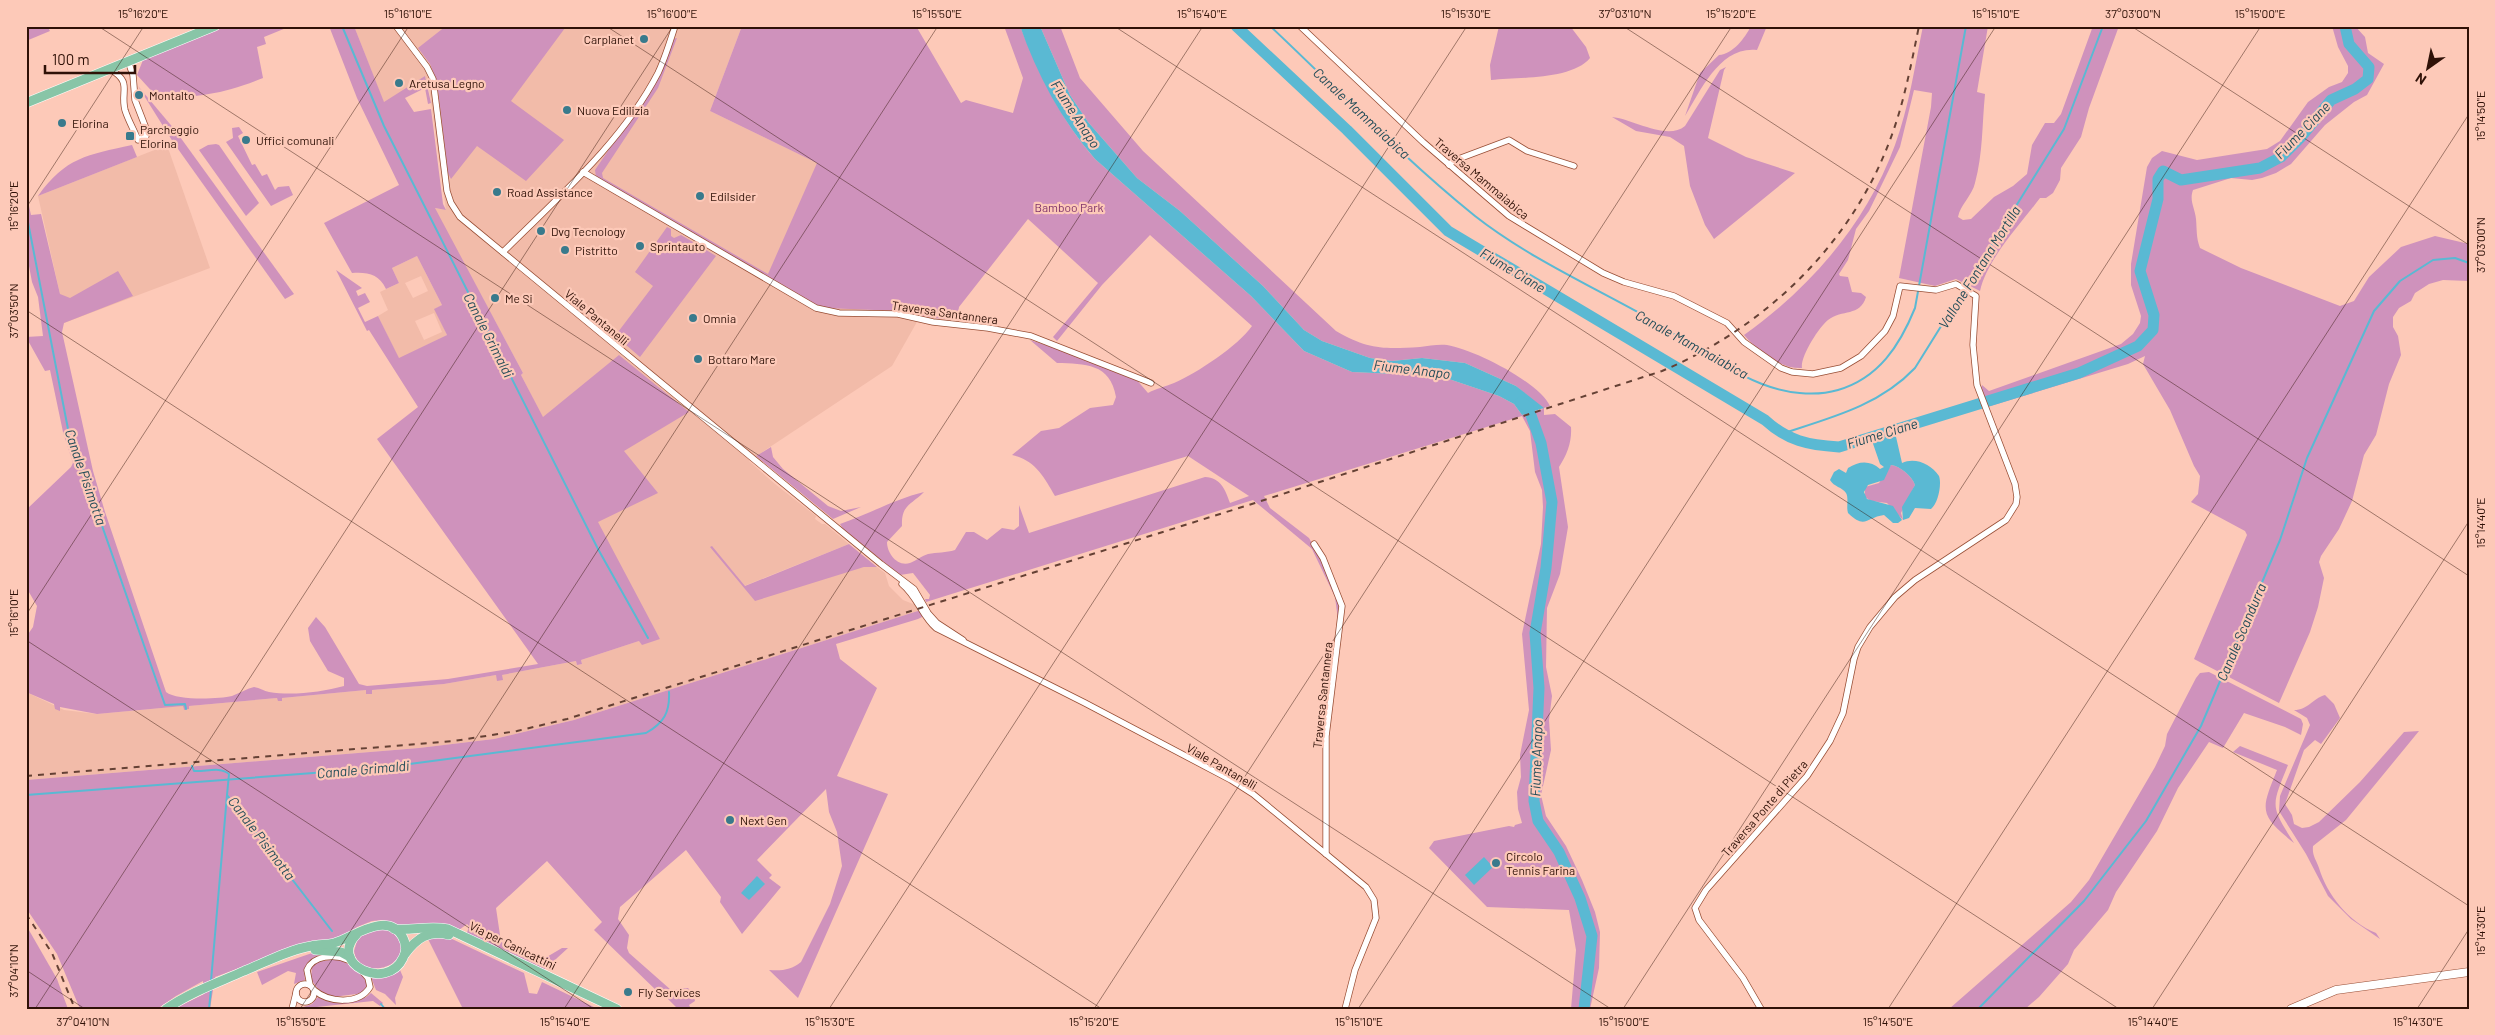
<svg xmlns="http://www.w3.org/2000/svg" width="2495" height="1035" font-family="Barlow,sans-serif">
<rect width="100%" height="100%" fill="#fdc9b8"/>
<g fill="#f2bba9" fill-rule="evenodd">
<polygon points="354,26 742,26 710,111 817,163 922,313 892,366 749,461 775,484 816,516 815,519 822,524 825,524 849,544 744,586 871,566 877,567 885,573 889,586 903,600 913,604 915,601 921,610 574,720 494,739 419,748 26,780 26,692 64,710 97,714 183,706 184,710 189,709 189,706 277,698 282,701 282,698 366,690 367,694 372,694 372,690 444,684 496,675 502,680 501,675 576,661 577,665 582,664 581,660 639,641 660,639 616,560 521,375 523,373 434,208 446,210 429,88 425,77 384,103"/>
<polygon points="167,145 210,268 64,323 60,294 38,196"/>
<path d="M417,256L442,305L435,309L447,335L399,359L378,316L388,310L380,292L399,283L392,268ZM421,276L428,291L413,298L405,283ZM434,313L442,332L424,340L415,321Z"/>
</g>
<g fill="#cf92bc">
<polygon points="26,26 47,26 50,31 26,41"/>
<path d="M227,26H291L264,37L266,44L257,47L263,78C224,94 200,97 158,98L137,75L143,60Z"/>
<path d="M329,26H354L384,102L425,76L431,103L428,104L425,88L405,98L414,112L431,109L443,204L446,210L435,208L523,373L521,375L543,417L619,355L689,412L624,451L658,493L598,522L660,639L642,645L639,641L581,660L582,664L577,665L576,661L502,675L503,680L497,681L496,675L444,684L372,690V694H366V690L282,698V701H278L277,698L189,706V709L184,710L183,706L97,714L60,707V711L55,709L54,704L26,692V637L33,627L37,606L26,587V510L71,467L73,463L63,432L50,370L45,371L26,337L43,336L38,297L32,282L26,250V209L29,206L31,215L41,214L60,294L70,298L118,271L133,296L64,323L62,332L93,471L105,512L166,692C177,701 219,699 232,696C240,693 246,689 254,687C260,688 264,691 269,692C292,696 322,692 344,686V678L328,671L310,641L308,628L316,617L325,627L359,684L367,686L448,679L538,664L377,439L418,407L369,330L367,331L336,270L362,288L356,291L358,296L365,293L370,302L358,308L365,322L378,316L399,358L447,335L434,309L442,305L417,256L392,268L399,283L386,289C379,274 368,272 352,273L324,223L399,185L357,98Z"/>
<polygon points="446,26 565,28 511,101 564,140 526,181 477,146 451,179 448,173 437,82 430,64 418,48"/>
<path d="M742,26H916L961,103L966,100L1013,113L1023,78L1004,26H1020C1039,74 1061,120 1095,159L1251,296L1304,351L1352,372L1440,376L1499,396L1514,404L1522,415L1543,409L1516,386L1465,363L1422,358L1392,361L1370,358L1322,341L1304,330L1263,286L1180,211L1137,178L1088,122L1070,95L1040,26H1060L1080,78L1143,151L1336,331C1369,350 1384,349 1420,347C1429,346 1438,344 1447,345C1473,349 1539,382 1550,406L1544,408V415L1555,414L1571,427C1572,442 1567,455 1559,467L1568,527L1560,574L1547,608L1546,667L1552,696L1549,720L1551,750L1541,795L1546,816L1566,846L1582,880L1595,912L1600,932L1599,968L1590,1009H1571L1576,950L1569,910L1487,907L1429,848L1434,841L1509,826L1514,827L1515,825L1522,823L1518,809L1517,792L1521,777L1520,755L1529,710L1522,634L1541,544L1543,507L1542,490L1535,472L1530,431L1522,416L1264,496L1270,508L1309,538L1320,558L1340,606L1338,620L1335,597L1312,549L1253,500L926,602L925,599H929L930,595L913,573L900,575L843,529L840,524C869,514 895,499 924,492C911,505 901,505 902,526L887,542C887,553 897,567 910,563C916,561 921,556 928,554C937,552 946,553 955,550L966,532H974L987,540L1002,528L1014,530L1019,526V505L1029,533L1205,477C1221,478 1225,489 1230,503L1249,496L1188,456L1055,496C1044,477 1035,460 1012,455L1041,431L1059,428L1090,408L1113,405L1116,397C1110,363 1085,364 1057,363L1030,340L1061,350L1136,379L1148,393C1157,388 1165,387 1174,383C1197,373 1238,346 1252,326L1150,235L1102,285L1057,341L1053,337L1098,283L1028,219L959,307L957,320L933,318L899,311L825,308L817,306L596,177L595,170L652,86L673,39L677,38L658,88L602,173L603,178L768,274L817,163L710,111Z"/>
<path d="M1499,26H1570L1586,47L1590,58C1572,80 1518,77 1491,80L1490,65Z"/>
<path d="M1751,26H1767L1757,50C1720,46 1701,90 1685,116L1700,73L1719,55C1733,54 1745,38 1751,26Z"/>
<path d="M1923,26H1988L1977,92L1985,94C1982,124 1983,154 1975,183C1972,196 1960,205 1958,217L1963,220L1971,219L1994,197L2013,186L2027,174L2032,145L2045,123H2054L2061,114L2093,26H2119L2089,108L2081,137L2061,168L2060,180L2053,193L2046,198H2040C2020,225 1987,259 1980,291L1956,279L1935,286L1899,278L1931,107L1932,93L1914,90L1900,147L1869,211L1856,229L1848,260L1839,274L1840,276L1848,277L1852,292L1861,293L1866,297C1860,317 1842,309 1828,320C1819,327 1800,357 1802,368C1780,369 1758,351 1744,335C1811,287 1866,224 1895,145C1909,107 1915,65 1923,26Z"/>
<path d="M2332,26H2355L2365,37L2368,53L2384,64L2367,95L2354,102L2325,125L2291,164L2276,173L2262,178L2252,180L2231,178L2193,190C2189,201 2195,208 2196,219C2197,230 2196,237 2200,248L2241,268L2340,306L2354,301L2369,277L2401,247L2435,236L2469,244V281L2443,280L2429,284L2415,293L2411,301L2399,308L2393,317V327L2398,336L2401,355L2389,384L2376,435L2364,455L2352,501L2339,529L2321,556L2319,562L2324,578L2318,607L2310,632L2279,703L2194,659L2247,535L2245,531L2191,502L2198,494L2200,476L2194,466L2170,410L2143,364L2145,356L2128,364L1987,407L1981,389L1982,385L1989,391L2121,344L2133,334L2140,323L2141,316L2131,285V264L2147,167L2152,158L2162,151L2197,160L2267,149L2280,141L2308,102L2329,87L2342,82L2348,73V66L2338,47Z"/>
<path d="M1726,67L1724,70L1708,138L1746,157L1795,173L1714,239L1705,225L1690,186L1684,146L1670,137L1636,131L1612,117C1633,119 1667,141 1685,126L1720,70Z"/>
<polygon points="138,86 175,130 294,294 285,299 173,142"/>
<polygon points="239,127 243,133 238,136 252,165 255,164 262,176 267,174 275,190 278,187 289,186 293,195 271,206 226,142 233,138 232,128"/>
<polygon points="216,144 219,145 259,203 246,216 199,150 208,145"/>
<path d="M132,145L137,157L38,196C66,157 87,155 132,145Z"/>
<polygon points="667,227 671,229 671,236 674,238 681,235 693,242 694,249 697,251 703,248 716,256 640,357 618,338 618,332 653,286 635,272"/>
<polygon points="771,447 773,457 783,469 828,506 841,511 861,507 833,519 756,456"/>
<path d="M1891,465C1900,466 1912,476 1915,485L1901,513L1903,520L1887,503L1871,501L1865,497V487L1879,483Z"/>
<polygon points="849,544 877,567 864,567 755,601 710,547 712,546 745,586"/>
<path d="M921,610L922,617L918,619L836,644L840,659L877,688L837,776L888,794L798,998L769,970C782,971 791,970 801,962L830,904L842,866L837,832L829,812L826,789L757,860L772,875L769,878L781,887L742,934L720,902L721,897L686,850L620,907L618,919L629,935L627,948L629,953L671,990L688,988L693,994L695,1001L689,1005L691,1009H678L664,995L662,996L594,930L602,922L547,861L496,908L501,942L540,961L562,948H568L544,970L467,933L469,926L467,924L459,930L401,926L383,920L372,921L357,927L340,938L307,943L215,977L210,1009H174L204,994L203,981L176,996L157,1009H80L57,954L26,908V780L419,748L494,739L574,720Z"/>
<polygon points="2209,672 2301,719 2303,724 2301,735 2285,727 2244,713 2223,748 2209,742 2178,788 2157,831 2116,892 2108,910 2074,950 2068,964 2039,997 2025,1009 1949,1009 2071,902 2089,880 2155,767 2165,746 2167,734 2196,678 2200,673"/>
<path d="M2325,695L2334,704L2340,718L2321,744L2315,740L2304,750L2285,804L2292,815L2294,824L2302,828L2309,827L2319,822L2360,782L2404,732L2419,731L2346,820L2313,846C2312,856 2316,859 2319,868C2327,895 2349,922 2376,933L2380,939L2351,919L2328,896L2306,854L2279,811L2280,796L2310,725L2307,718L2294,710C2308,710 2312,699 2325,695Z"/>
<path d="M2240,746L2288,765C2271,807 2270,805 2294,843C2258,814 2261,810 2277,770L2233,752Z"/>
<polygon points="26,925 57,979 68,1009 26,1009"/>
<path d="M389,929C429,961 359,987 354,951L358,938L371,930Z"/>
<polygon points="427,937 450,938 524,973 529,993 537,994 542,982 598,1009 463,1009"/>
<path d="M315,952L321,955C308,958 303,967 305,980L294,984L296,973L288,971L262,985L257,972Z"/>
<path d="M337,959C347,962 364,974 367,984L364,993L333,997L320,992L311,979L312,966L316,962Z"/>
<polygon points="400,970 403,977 395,998 396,1005 385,994 376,990 371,977 384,977"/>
<path d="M371,993L383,1003L380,1006L373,1001L298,1009L312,1004L318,997C331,1006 360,1005 371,993Z"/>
</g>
<g fill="#5ab9d3">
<path d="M1020,26H1040L1070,95L1088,122L1137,178L1180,211L1263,286L1304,330L1322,341L1370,358L1392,361L1422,358L1465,363L1516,386L1544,408L1522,415L1514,404L1499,396L1440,376L1352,372L1304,351L1251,296L1095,159C1062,121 1037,75 1020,26Z"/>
<path d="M1894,428L1902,463C1915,457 1931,464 1939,476C1942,484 1938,504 1931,509L1915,508L1909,518L1903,520L1902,507L1915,485C1912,476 1900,466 1891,465L1884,480L1868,485L1864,492L1867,499L1893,506L1902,520L1898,523H1893L1884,515C1867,517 1865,530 1848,513C1846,507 1849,498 1846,493C1842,487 1834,487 1830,480L1834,472L1839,469L1846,473L1848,468C1859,461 1870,460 1880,469L1884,467L1880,464L1870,435Z"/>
<polygon points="1484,857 1493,867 1474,885 1465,875"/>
<polygon points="757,876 765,884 749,900 741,893"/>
</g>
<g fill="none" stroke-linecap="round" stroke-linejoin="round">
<g stroke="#5ab9d3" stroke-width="2">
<polyline points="342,26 384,126 598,549 648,638"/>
<path d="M1270,26C1338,90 1403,158 1475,216C1526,256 1587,284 1643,315C1682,337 1720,367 1762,384C1785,393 1814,397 1838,390C1879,378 1900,345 1915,308L1966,26"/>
<polyline points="27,217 68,429 165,705 185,704 186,709"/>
<path d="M1781,434C1830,418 1879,406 1915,368L2064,129L2103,26"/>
<path d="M192,766L194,771C206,772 220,766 229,774L227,795L332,931"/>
<path d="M26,795L379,768L646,733C664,723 670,712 669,692"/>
<polyline points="211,981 227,795"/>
<polyline points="381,1004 385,1009"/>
<polyline points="209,1009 211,989"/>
<polyline points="1978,1009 2084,901 2146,821 2201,726 2280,540 2307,458 2374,311 2400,281 2433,260 2455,258 2469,263"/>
</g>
<g stroke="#5ab9d3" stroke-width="11">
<path d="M1236,26L1347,130L1448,231L1765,420C1788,441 1808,445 1839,447L2079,373L2138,346L2153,330L2154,315L2140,271L2158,199V179L2163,171L2181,180L2260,168L2281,157L2301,137L2331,100L2355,89L2368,79L2369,67L2349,44L2345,26"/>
<polyline points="1521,402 1528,407 1541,443 1552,502 1546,568 1535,633 1539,688 1534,801 1538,821 1559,852 1580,898 1592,936 1584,1009"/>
</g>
<g stroke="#984e35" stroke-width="7">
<g id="street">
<polyline points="396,26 427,67 433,79 447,191 451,203 460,217 881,564 914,589 928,613 937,623 963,640"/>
<polyline points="1300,26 1423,142 1509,216 1603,273 1624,282 1674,296 1727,323 1744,342 1781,368 1792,372 1813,374 1841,368 1861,356 1885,331 1893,316 1900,286 1936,290 1956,284 1976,296 1973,345 1977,385 2015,484 2017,497 2016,504 2006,520 1915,580 1895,597 1870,627 1858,647 1854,659 1843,713 1830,741 1807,776 1706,890 1695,908 1699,920 1743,978 1761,1009"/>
<path d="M110,69C133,83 120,90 125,110C128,120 134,130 138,140L146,136L147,131L135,100L133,75L128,61"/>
<polyline points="1449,165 1453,161 1509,140 1527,151 1574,166"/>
<polyline points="583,172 816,308 839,313 898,314 933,322 988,328 1031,336 1151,383"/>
<path d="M503,252C558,197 621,144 658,73C665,58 670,42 675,26"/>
<polyline points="1314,544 1323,558 1342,606 1326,736 1326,854"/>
<path d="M902,584C917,596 922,616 936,628L1085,703L1231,780L1253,794L1366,887L1374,900L1376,918L1355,970L1345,1009"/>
<circle cx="305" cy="993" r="9"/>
<path d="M310,985L307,970C313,955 335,954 348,960"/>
<path d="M314,990C329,1003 359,1005 370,987L368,978L362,971"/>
<polyline points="292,1009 296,993"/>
</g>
</g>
<g stroke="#984e35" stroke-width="9">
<polyline id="secondary" points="2291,1009 2336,990 2469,972"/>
</g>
<g stroke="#fff" stroke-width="10">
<g id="primary">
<polyline points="26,103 215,26"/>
<path d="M394,929C412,931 429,925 448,929L617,1009"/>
<polyline points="315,950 341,952 350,957"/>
<path d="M405,954C417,938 428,930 449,935"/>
<path d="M166,1009C191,992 217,983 244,971C266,962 288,950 311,946C319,944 326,945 334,943C354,937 386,911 402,936C406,943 407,951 403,958C387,992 327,964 357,934"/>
</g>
</g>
<use href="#street" stroke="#fff" stroke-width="5.5"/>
<use href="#secondary" stroke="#fff" stroke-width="8"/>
<use href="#primary" stroke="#88c5a7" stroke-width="9"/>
<g stroke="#654135" stroke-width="2" stroke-dasharray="6 6" stroke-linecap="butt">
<path d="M26,776L454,741L517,731L567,719L1255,503L1662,371C1764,328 1851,245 1890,140C1904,103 1911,65 1919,26"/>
<polyline points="26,914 52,953 75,1009"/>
</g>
</g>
<path fill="none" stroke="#2f1107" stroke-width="1" stroke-opacity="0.45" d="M98,26L1611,1009M606,26L2119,1009M1114,26L2469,906M1623,26L2469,576M2131,26L2469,245M26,208L144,26M26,310L1102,1009M26,615L409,26M26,640L594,1009M26,970L85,1009M35,1009L673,26M300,1009L938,26M564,1009L1203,26M829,1009L1467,26M1094,1009L1732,26M1358,1009L1996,26M1623,1009L2261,26M1888,1009L2469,114M2152,1009L2469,521M2417,1009L2469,929"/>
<g fill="#397a8c" stroke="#fdc9b8" stroke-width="2">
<circle cx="644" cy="39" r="5"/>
<circle cx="399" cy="83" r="5"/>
<circle cx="139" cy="95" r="5"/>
<circle cx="567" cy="110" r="5"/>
<circle cx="62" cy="123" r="5"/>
<rect x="125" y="131" width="10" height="10" rx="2.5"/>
<circle cx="246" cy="140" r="5"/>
<circle cx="497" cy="192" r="5"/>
<circle cx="700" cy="196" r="5"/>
<circle cx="541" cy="231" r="5"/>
<circle cx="640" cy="246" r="5"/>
<circle cx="565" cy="250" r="5"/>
<circle cx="495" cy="298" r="5"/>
<circle cx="693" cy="318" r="5"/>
<circle cx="698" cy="359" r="5"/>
<circle cx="730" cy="820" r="5"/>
<circle cx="1496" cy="863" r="5"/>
<circle cx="628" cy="992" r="5"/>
</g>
<g text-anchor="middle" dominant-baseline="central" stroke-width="4.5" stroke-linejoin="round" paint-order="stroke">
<g font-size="12" fill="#2f1107" stroke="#fdc9b8" text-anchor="start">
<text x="634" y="39" text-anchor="end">Carplanet</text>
<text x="409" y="83">Aretusa Legno</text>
<text x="149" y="95">Montalto</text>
<text x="577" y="110">Nuova Edilizia</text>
<text x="72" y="123">Elorina</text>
<text x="140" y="129">Parcheggio<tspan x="140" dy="14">Elorina</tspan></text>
<text x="256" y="140">Uffici comunali</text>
<text x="507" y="192">Road Assistance</text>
<text x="710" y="196">Edilsider</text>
<text x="551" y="231">Dvg Tecnology</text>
<text x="650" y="246">Sprintauto</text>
<text x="575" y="250">Pistritto</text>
<text x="505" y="298">Me Si</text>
<text x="703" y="318">Omnia</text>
<text x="708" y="359">Bottaro Mare</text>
<text x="740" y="820">Next Gen</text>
<text x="1506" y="856">Circolo<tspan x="1506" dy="14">Tennis Farina</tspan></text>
<text x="638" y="992">Fly Services</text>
</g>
<g font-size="12" fill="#2f1107" stroke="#fdc9b8">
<text transform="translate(1482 178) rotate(40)">Traversa Mammaiabica</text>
<text transform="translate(945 312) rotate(8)">Traversa Santannera</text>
<text transform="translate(597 317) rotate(40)">Viale Pantanelli</text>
<text transform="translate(1322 695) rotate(-84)">Traversa Santannera</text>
<text transform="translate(1222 766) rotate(30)">Viale Pantanelli</text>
<text transform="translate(1764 808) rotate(-49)">Traversa Ponte di Pietra</text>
<text transform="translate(513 945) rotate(26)">Via per Canicattini</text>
</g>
<g font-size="12" fill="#7f336b" stroke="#fdc9b8">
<text x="1069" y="207">Bamboo Park</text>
</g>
<g font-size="14" font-style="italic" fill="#234d59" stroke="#fdc9b8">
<text transform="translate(1362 113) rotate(43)">Canale Mammaiabica</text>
<text transform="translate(1076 114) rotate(57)">Fiume Anapo</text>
<text transform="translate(2302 130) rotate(-46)">Fiume Ciane</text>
<text transform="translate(1979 267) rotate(-58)">Vallone Fontana Mortilla</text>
<text transform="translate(1513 270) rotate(31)">Fiume Ciane</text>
<text transform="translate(489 335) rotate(63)">Canale Grimaldi</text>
<text transform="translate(1692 344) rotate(29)">Canale Mammaiabica</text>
<text transform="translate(1412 369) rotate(7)">Fiume Anapo</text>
<text transform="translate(1882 433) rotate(-17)">Fiume Ciane</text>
<text transform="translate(86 477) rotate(71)">Canale Pisimotta</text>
<text transform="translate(2241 632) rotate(-67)">Canale Scandurra</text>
<text transform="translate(1536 758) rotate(-88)">Fiume Anapo</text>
<text transform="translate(363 769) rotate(-5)">Canale Grimaldi</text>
<text transform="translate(262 838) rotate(53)">Canale Pisimotta</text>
</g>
</g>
<rect width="2495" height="1035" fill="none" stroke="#fdc9b8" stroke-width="55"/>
<g transform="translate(2428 68) rotate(213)" stroke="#fdc9b8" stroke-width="4" paint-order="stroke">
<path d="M0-4L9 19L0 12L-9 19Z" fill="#2f1107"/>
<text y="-8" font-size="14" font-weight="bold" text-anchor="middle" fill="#2f1107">N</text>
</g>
<path d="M45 65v8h90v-8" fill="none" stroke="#2f1107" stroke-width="2.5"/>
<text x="52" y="65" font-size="15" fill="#2f1107" stroke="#fdc9b8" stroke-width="4" paint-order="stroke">100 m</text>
<rect x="28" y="28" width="2440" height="980" fill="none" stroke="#2f1107" stroke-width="2"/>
<g font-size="12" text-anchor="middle" fill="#2f1107">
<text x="143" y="18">15°16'20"E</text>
<text x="408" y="18">15°16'10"E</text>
<text x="672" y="18">15°16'00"E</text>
<text x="937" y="18">15°15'50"E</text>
<text x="1202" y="18">15°15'40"E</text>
<text x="1466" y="18">15°15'30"E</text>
<text x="1625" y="18">37°03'10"N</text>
<text x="1731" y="18">15°15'20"E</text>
<text x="1996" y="18">15°15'10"E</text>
<text x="2133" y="18">37°03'00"N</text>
<text x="2260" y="18">15°15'00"E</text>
<text transform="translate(2481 116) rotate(-90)" y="4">15°14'50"E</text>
<text transform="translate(14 206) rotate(-90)" y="4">15°16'20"E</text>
<text transform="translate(2481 245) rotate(-90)" y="4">37°03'00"N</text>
<text transform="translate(14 311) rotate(-90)" y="4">37°03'50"N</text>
<text transform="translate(2481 523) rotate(-90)" y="4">15°14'40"E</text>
<text transform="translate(14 613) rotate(-90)" y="4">15°16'10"E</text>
<text transform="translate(2481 931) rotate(-90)" y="4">15°14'30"E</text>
<text transform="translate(14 971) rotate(-90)" y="4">37°04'10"N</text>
<text x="83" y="1026">37°04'10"N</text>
<text x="301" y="1026">15°15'50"E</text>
<text x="565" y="1026">15°15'40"E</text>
<text x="830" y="1026">15°15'30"E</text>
<text x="1094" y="1026">15°15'20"E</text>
<text x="1359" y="1026">15°15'10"E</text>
<text x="1624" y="1026">15°15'00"E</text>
<text x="1888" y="1026">15°14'50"E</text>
<text x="2153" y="1026">15°14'40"E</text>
<text x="2418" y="1026">15°14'30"E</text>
</g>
</svg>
